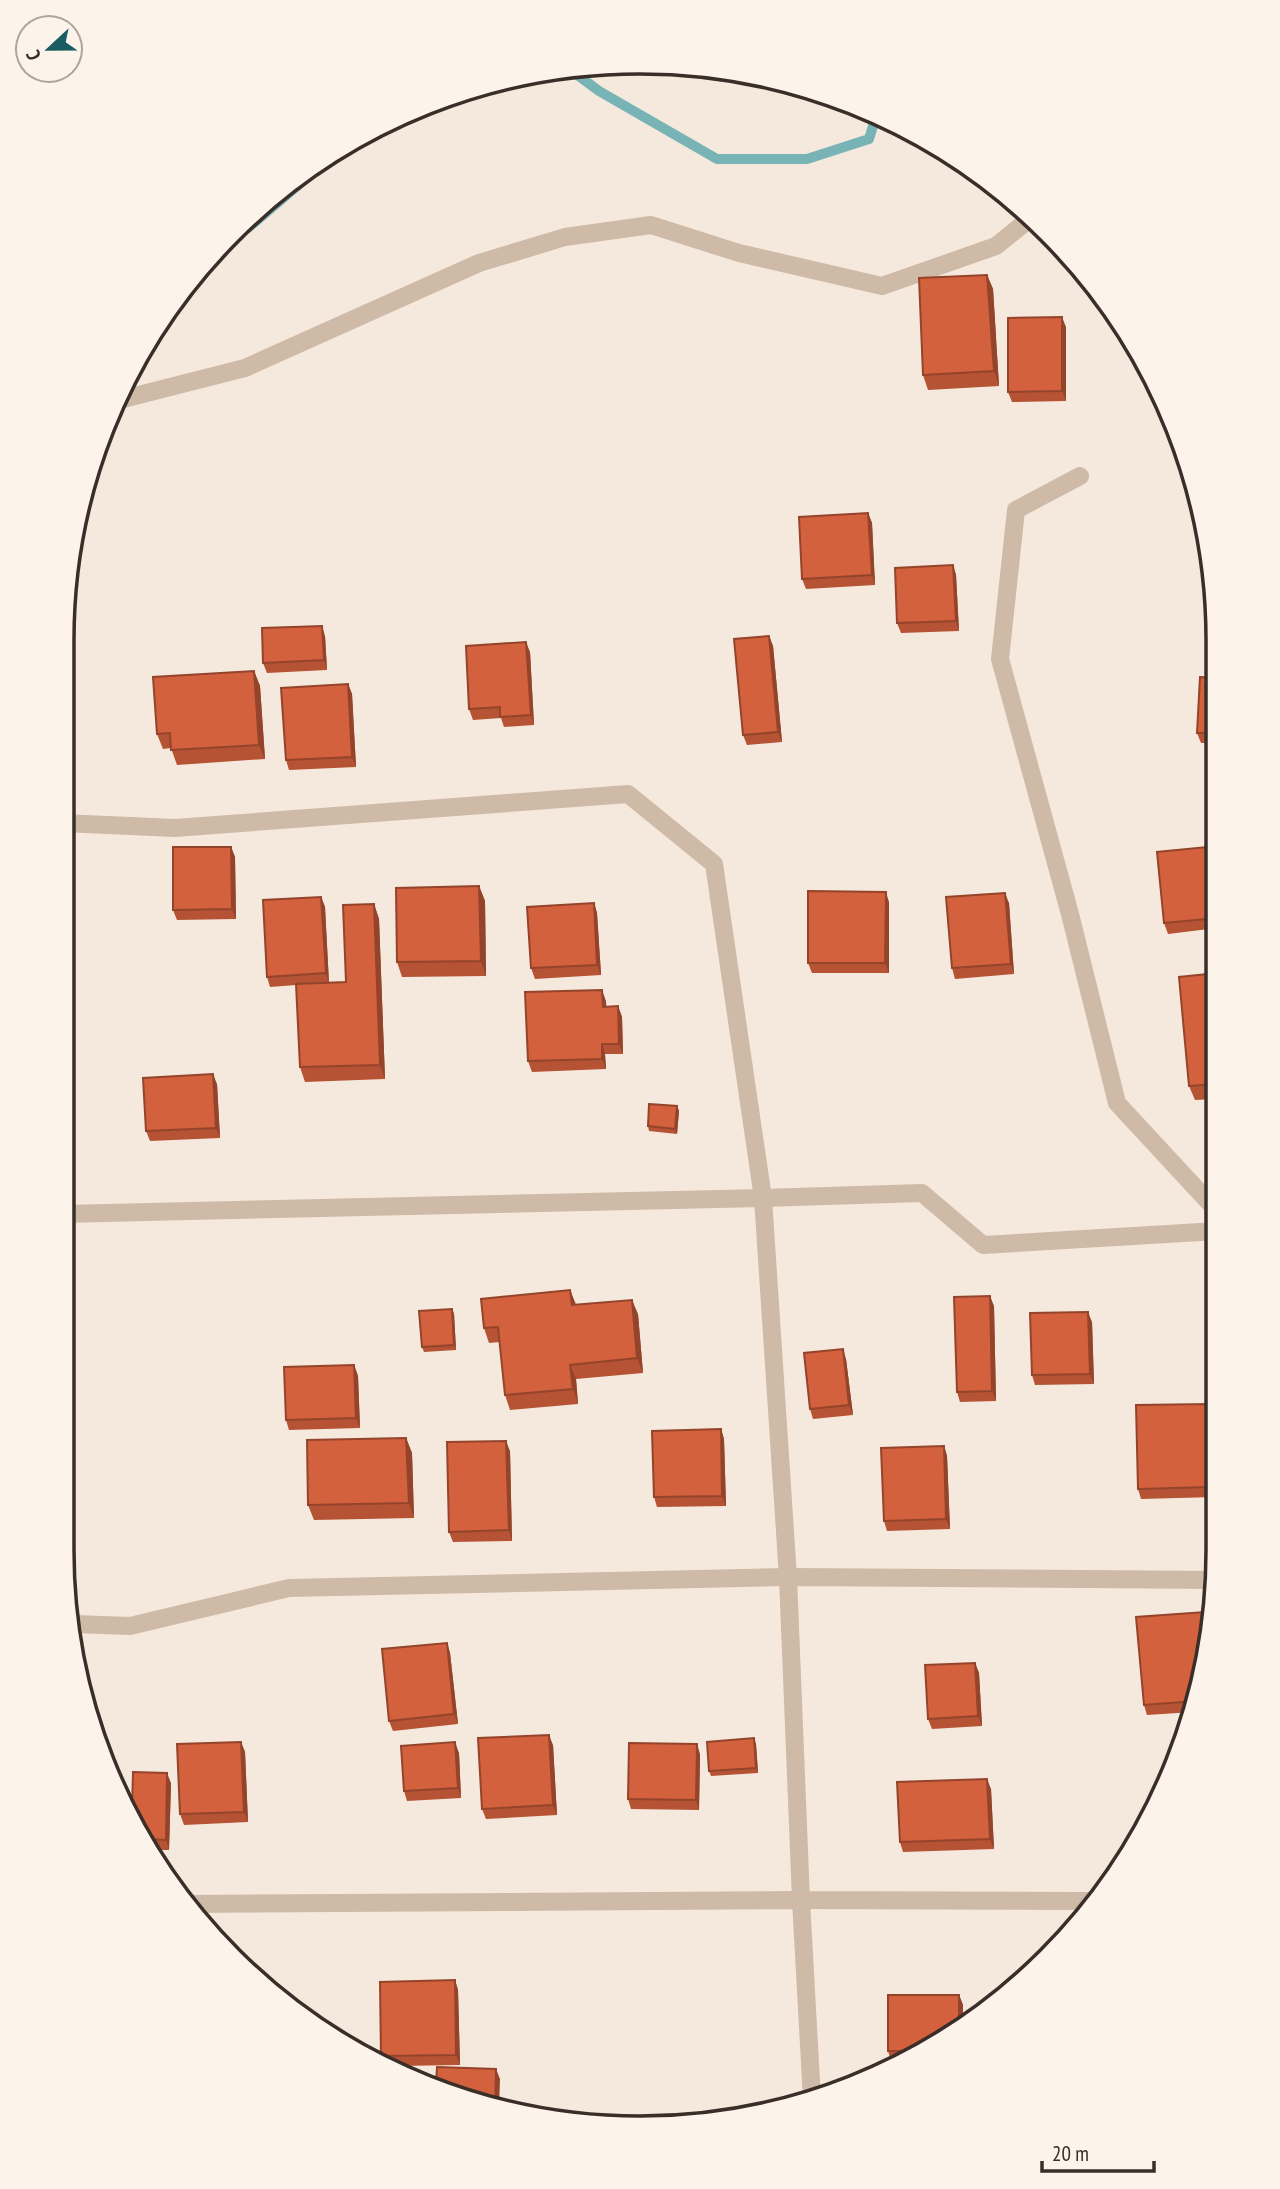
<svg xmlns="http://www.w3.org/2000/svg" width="1280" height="2189" font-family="'PT Sans Narrow',sans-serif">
<rect width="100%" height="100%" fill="#f5e9dd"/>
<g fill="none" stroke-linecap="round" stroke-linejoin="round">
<g stroke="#78b3b5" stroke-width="10">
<polyline points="568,68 599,91 717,159 807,159 869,139 877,113"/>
<polyline points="220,244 248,228 337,152 339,148"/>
</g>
<g stroke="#cfb9a7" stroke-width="18">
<polyline points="119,400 245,368 479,263 565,237 651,225 739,253 882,286 996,246 1032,217"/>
<polyline points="1080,476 1016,510 1000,659 1070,914 1117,1103 1217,1211"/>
<polyline points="62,1214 763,1198 714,864 628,794 175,828 62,823"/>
<polyline points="74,1624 130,1626 289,1588 788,1577 763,1198 922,1193 983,1245 1217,1231"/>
<polyline points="1093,1901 801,1900 788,1577 1217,1580"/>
<polyline points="183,1904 801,1900 812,2099"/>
</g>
</g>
<g fill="#b55334">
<polygon points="987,275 993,289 999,386 928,390 923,375"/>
<polygon points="1066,327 1066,401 1012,402 1008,392"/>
<polygon points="868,513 872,523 875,585 806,589 802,579"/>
<polygon points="953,565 956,575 959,631 901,633 897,623"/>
<polygon points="325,636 327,670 267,673 263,663"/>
<polygon points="769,636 773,646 782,742 747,745 743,735"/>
<polygon points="530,652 534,725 504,727 501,718 473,720 469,709"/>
<polygon points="254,671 260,686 265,759 177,765 171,748 163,749 157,734"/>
<polygon points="1217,678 1217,743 1201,743 1197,733"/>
<polygon points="348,684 352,694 356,767 289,770 286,760"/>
<polygon points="231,847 235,857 236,919 177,920 173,910"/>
<polygon points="1207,847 1211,857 1213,876 1217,875 1217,928 1168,934 1164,923"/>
<polygon points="62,870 65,878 70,955 62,956"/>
<polygon points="479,886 485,901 486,976 402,977 397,962"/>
<polygon points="321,897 325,907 329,983 346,982 374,904 379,919 385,1079 305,1082 300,1067 296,985 270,987 267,977"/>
<polygon points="889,902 889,973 812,973 808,963"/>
<polygon points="594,903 597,913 601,975 535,979 531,968"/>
<polygon points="1009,903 1014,974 955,979 952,968"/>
<polygon points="1217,973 1217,1099 1195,1100 1189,1086"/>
<polygon points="606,1001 606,1007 618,1006 622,1017 623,1054 605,1054 606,1069 532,1072 528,1061"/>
<polygon points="217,1084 220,1138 150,1141 146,1131"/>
<polygon points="677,1106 679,1111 677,1134 649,1131 648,1126"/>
<polygon points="570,1290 576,1305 638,1314 643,1373 576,1379 578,1404 510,1410 505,1395 500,1342 489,1343 484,1328"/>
<polygon points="994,1306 996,1401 960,1402 957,1392"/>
<polygon points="452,1309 454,1314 456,1350 424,1352 422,1347"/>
<polygon points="1092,1322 1094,1384 1035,1385 1032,1375"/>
<polygon points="846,1359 853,1415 813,1419 810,1409"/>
<polygon points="354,1365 358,1376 360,1428 289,1430 286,1420"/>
<polygon points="1214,1414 1215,1497 1141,1499 1138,1489"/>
<polygon points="721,1429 724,1439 726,1506 657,1507 654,1497"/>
<polygon points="406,1438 412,1453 414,1518 314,1520 308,1505"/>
<polygon points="944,1446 947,1456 950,1529 887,1531 884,1521"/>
<polygon points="510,1451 512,1541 453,1542 449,1532"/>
<polygon points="61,1453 69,1453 72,1463 73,1513 61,1513"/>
<polygon points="1205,1612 1209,1622 1209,1627 1193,1712 1147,1715 1144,1705"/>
<polygon points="447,1643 450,1653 458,1724 393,1731 389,1721"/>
<polygon points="975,1663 979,1673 982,1726 932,1729 928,1719"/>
<polygon points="241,1742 245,1752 248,1822 184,1825 180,1814"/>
<polygon points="756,1744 758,1773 711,1776 709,1771"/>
<polygon points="553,1745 557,1815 486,1819 482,1809"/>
<polygon points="459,1753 461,1798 407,1801 404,1791"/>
<polygon points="700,1754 699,1810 631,1809 628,1799"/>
<polygon points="171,1783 169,1850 153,1850 132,1810"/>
<polygon points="991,1789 994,1849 903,1852 900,1842"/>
<polygon points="455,1980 458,1990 460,2065 398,2066 383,2059 381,2056"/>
<polygon points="959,1995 963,2005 963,2024 891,2061 888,2051"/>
</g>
<g fill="#94442b">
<polygon points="987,275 993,289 999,386 994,371"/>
<polygon points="1062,317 1066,327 1066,401 1062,391"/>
<polygon points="868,513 872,523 875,585 872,575"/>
<polygon points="953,565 956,575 959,631 956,621"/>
<polygon points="322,626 325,636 327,670 324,660"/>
<polygon points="769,636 773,646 782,742 778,732"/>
<polygon points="526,642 530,652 534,725 531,715"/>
<polygon points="254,671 260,686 265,759 259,745"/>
<polygon points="348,684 352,694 356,767 352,757"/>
<polygon points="231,847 235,857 236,919 232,909"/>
<polygon points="1207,847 1211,857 1214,886 1210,876"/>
<polygon points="62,870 65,878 70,955 66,945"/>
<polygon points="479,886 485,901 486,976 481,961"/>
<polygon points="886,892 889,902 889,973 885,963"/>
<polygon points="1005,893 1009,903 1014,974 1011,964"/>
<polygon points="321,897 325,907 329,984 326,973"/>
<polygon points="594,903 597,913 601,975 597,965"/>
<polygon points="374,904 379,919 385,1079 380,1065"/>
<polygon points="602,990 606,1001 607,1017 603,1007"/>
<polygon points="618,1006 622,1017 623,1054 619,1044"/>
<polygon points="602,1044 605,1054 606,1069 602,1059"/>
<polygon points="213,1074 217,1084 220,1138 216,1128"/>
<polygon points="677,1106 679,1111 677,1134 675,1129"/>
<polygon points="570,1290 576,1305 572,1305"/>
<polygon points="990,1296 994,1306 996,1401 992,1391"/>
<polygon points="632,1300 638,1314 643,1373 637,1358"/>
<polygon points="452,1309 454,1314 456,1350 454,1345"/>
<polygon points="1088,1312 1092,1322 1094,1384 1090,1374"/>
<polygon points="843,1349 846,1359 853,1415 849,1405"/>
<polygon points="354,1365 358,1376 360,1428 356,1418"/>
<polygon points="570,1365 576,1379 578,1404 573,1389"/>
<polygon points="1210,1404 1214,1414 1215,1497 1211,1487"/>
<polygon points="721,1429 724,1439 726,1506 722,1496"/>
<polygon points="406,1438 412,1453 414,1518 409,1503"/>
<polygon points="506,1441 510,1451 512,1541 509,1530"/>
<polygon points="944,1446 947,1456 950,1529 946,1519"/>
<polygon points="69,1453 72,1463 73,1513 70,1503"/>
<polygon points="1205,1612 1209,1622 1209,1627 1207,1638"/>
<polygon points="76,1639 78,1643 92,1735"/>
<polygon points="447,1643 450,1653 458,1724 454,1714"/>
<polygon points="975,1663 979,1673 982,1726 978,1716"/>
<polygon points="549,1735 553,1745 557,1815 553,1805"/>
<polygon points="754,1738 756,1744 758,1773 756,1768"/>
<polygon points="241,1742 245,1752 248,1822 244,1812"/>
<polygon points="455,1742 459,1753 461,1798 458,1788"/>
<polygon points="697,1744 700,1754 699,1810 696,1800"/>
<polygon points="167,1773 171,1783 169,1850 166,1840"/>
<polygon points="987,1779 991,1789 994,1849 990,1839"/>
<polygon points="455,1980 458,1990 460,2065 456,2055"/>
<polygon points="959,1995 963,2005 963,2024 959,2026"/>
<polygon points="496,2069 500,2079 499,2109 495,2109"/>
</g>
<g fill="#d3613d" stroke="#94442b" stroke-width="2">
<polygon points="987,275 994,371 923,375 919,278"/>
<polygon points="1062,317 1062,391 1008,392 1008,318"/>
<polygon points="868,513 872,575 802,579 799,517"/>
<polygon points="953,565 956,621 897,623 895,568"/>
<polygon points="322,626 324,660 263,663 262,628"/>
<polygon points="769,636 778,732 743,735 734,639"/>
<polygon points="526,642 531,715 500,717 500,707 469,709 466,646"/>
<polygon points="254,671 259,745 171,750 170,733 157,734 153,677"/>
<polygon points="1200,677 1217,678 1217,733 1197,733"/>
<polygon points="348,684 352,757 286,760 281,688"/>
<polygon points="173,847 231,847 232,909 173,910"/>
<polygon points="1207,847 1210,876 1217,875 1217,918 1164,923 1157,852"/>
<polygon points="62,883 66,945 62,945"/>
<polygon points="479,886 481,961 397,962 396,888"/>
<polygon points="808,891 886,892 885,963 808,963"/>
<polygon points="1005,893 1011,964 952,968 946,897"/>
<polygon points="321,897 326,973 267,977 263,900"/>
<polygon points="594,903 597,965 531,968 527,907"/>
<polygon points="374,904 380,1065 300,1067 296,984 346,982 343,905"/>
<polygon points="1217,973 1217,1084 1189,1086 1179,977"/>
<polygon points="602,990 603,1007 618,1006 619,1044 602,1044 602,1059 528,1061 525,992"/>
<polygon points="213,1074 216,1128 146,1131 143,1078"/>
<polygon points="649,1104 677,1106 675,1129 648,1126"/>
<polygon points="570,1290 572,1305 632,1300 637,1358 570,1365 573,1389 505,1395 498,1327 484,1328 481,1299"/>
<polygon points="990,1296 992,1391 957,1392 954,1297"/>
<polygon points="452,1309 454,1345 422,1347 419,1311"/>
<polygon points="1088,1312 1090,1374 1032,1375 1030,1313"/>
<polygon points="843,1349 849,1405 810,1409 804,1353"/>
<polygon points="354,1365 356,1418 286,1420 284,1367"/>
<polygon points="1210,1404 1211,1487 1138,1489 1136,1405"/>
<polygon points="721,1429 722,1496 654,1497 652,1431"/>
<polygon points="406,1438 409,1503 308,1505 307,1440"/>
<polygon points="506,1441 509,1530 449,1532 447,1442"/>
<polygon points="944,1446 946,1519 884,1521 881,1448"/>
<polygon points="61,1453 69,1453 70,1503 61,1503"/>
<polygon points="1205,1612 1207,1638 1195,1701 1144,1705 1136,1617"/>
<polygon points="447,1643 454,1714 389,1721 382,1649"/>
<polygon points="975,1663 978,1716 928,1719 925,1665"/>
<polygon points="549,1735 553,1805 482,1809 478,1738"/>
<polygon points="754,1738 756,1768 709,1771 707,1742"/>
<polygon points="241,1742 244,1812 180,1814 177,1744"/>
<polygon points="455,1742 458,1788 404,1791 401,1746"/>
<polygon points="629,1743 697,1744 696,1800 628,1799"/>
<polygon points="133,1772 167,1773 166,1840 148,1839 132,1810"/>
<polygon points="1158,1777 1168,1777 1158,1797"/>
<polygon points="987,1779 990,1839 900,1842 897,1782"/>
<polygon points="455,1980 456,2055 381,2056 380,1982"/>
<polygon points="888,1995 959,1995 959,2026 912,2051 888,2051"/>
<polygon points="437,2067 496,2069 495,2109 490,2108 436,2083"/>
</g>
<path d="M0 0H1280V2189H0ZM640 74H640A566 566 0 0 1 1206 640V1550A566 566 0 0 1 640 2116H640A566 566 0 0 1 74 1550V640A566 566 0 0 1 640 74Z" fill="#fcf3ea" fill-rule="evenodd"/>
<path fill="none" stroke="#3a2e28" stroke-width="3.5" d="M640 74H640A566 566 0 0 1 1206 640V1550A566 566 0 0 1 640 2116H640A566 566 0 0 1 74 1550V640A566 566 0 0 1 640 74Z"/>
<g transform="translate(49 49) rotate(248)"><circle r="33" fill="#fcf3ea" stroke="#aea49c" stroke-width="2"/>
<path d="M0-5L12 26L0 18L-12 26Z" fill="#195c61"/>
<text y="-10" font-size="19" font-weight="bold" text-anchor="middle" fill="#3a2e28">С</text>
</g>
<path d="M1042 2161v10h112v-10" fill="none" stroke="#3a2e28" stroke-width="3.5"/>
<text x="1052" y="2161" font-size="21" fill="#3a2e28" stroke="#fcf3ea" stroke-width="5" paint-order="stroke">20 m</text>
</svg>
